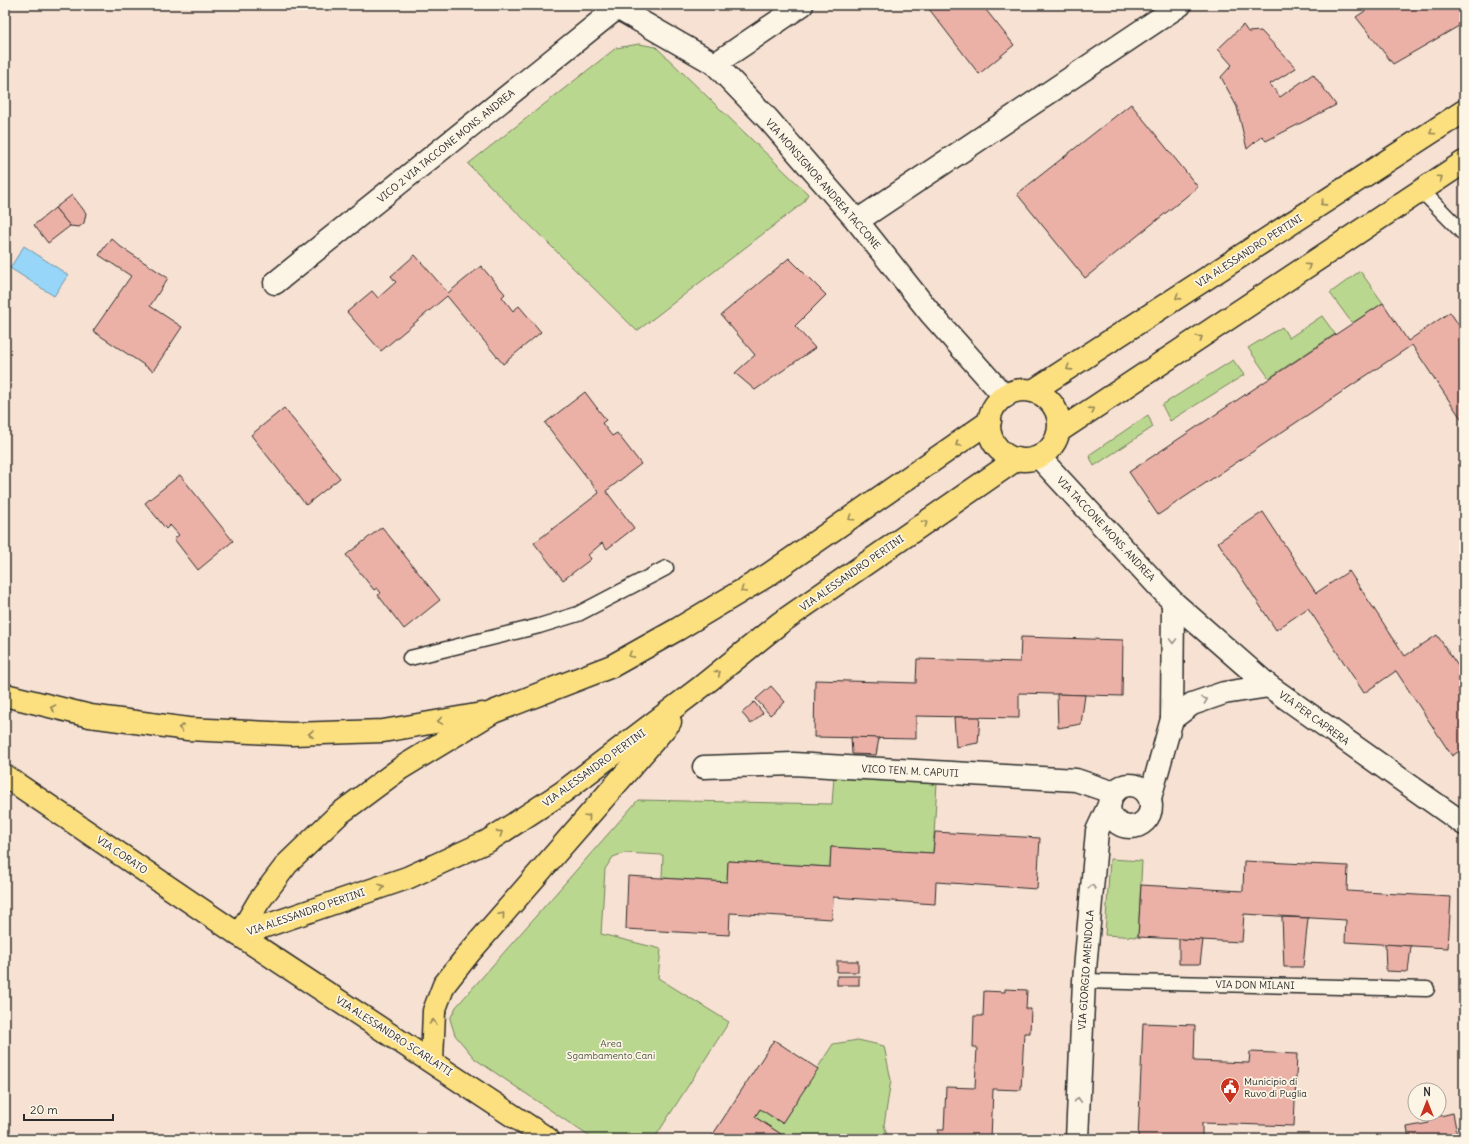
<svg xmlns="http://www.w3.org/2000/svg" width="1469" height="1144" font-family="Delius,sans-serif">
<rect width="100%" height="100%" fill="#f7e1d2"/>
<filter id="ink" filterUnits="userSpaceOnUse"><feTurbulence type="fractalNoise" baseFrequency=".025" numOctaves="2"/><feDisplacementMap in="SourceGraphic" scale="8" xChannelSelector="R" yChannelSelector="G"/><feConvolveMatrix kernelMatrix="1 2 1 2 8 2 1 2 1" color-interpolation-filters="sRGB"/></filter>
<g filter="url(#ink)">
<g fill="#bad78f" stroke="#72815d">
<polygon points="639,44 656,47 808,194 803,203 637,331 468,164 616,48"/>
<polygon points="1360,271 1383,303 1352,323 1330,293"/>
<polygon points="1322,316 1335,334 1269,378 1248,348 1282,327 1289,338"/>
<polygon points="1233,360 1244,375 1170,421 1162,405"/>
<polygon points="1148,415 1153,427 1094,466 1089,455"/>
<polygon points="834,776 937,782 933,853 831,847 830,867 728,861 727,882 662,878 663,855 624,853 613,857 605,869 601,934 661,949 658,978 729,1022 654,1139 593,1139 475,1059 455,1035 450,1019 456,1007 638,800 832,804"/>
<polygon points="1110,859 1142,861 1138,937 1105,935"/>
<polygon points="858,1040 884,1046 891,1080 884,1125 888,1139 788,1139 755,1117 760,1109 782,1123 833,1044"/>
</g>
<polygon fill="#97d6f8" stroke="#6c92a6" points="24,246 68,275 54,296 10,268"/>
<g fill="#ebb1a7" stroke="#2b2b2b">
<polygon points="926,5 982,5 1014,45 979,74"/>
<polygon points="1374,5 1464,5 1464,23 1393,64 1356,17"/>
<polygon points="1243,25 1248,32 1261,31 1296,68 1270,84 1280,97 1313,74 1336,105 1266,141 1262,136 1247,149 1237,107 1221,77 1232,65 1218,49"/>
<polygon points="1131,104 1198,187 1085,278 1017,194"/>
<polygon points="72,195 86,213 84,223 79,227 70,226 55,208"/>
<polygon points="55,208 70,226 48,243 34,225"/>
<polygon points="111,238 121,247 168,278 150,306 182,327 153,371 93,331 131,276 99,255"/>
<polygon points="415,255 448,293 481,266 505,294 502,297 513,311 519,306 541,332 503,364 447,296 381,351 347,312 372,291 378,298 396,282 391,276"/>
<polygon points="789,258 826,295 795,326 815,348 755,390 735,373 755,355 721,315"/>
<polygon points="1383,303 1408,341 1450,312 1464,333 1464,423 1412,345 1158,515 1129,472"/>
<polygon points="585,392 606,420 602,423 612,436 617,433 641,464 606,491 634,528 607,549 602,543 588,555 591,559 563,580 534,543 599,493 545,423"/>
<polygon points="284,408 340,478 306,505 251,435"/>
<polygon points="180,475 233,541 198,570 174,539 179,535 170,525 166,529 145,503"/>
<polygon points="1263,512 1316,593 1349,571 1405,656 1437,635 1464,675 1464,748 1452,756 1396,671 1364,693 1308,608 1276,630 1218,542"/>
<polygon points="382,527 440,600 404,629 378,595 381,593 377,588 374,590 346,555"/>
<polygon points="1021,637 1123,640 1122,696 1019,693 1019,718 916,716 916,739 814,737 815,680 916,683 917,659 1020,662"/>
<polygon points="771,686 785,702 770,715 756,699"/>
<polygon points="1057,694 1085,695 1081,724 1058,728"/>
<polygon points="754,702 763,713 751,724 742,713"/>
<polygon points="954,717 980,717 978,743 956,747"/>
<polygon points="851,737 879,738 876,755 852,754"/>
<polygon points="935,832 1040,838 1037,889 936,882 935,904 833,897 832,919 730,913 729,935 626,929 628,876 727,882 728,861 830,867 831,847 933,853"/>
<polygon points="1244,861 1348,866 1347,891 1451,897 1448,948 1345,942 1346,920 1244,914 1242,942 1138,937 1141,885 1243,891"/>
<polygon points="1282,917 1308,918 1303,967 1284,967"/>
<polygon points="1179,939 1203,940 1200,964 1179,964"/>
<polygon points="1385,944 1411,946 1408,972 1386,971"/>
<rect x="837" y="961" width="21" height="11"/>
<rect x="837" y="976" width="22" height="9"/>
<polygon points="1005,989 1027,990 1026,1009 1031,1009 1030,1033 1024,1033 1021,1090 993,1089 991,1139 938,1139 938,1130 944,1130 946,1087 975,1088 977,1047 973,1047 974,1016 983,1016 984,991 1005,992"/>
<polygon points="1143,1023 1195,1025 1194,1061 1249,1063 1250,1052 1297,1054 1294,1126 1202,1123 1202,1137 1191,1137 1191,1139 1138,1139"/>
<polygon points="774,1040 818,1069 782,1123 760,1109 755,1117 787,1138 710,1139"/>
<polygon points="1453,1113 1458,1139 1409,1139 1407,1127 1429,1123 1428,1119"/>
</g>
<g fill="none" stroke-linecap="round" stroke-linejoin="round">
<g stroke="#2b2b2b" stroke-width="17">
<g id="lane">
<polyline points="1422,191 1464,234"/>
<polyline points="410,658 539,626 578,614 666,568"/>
<polyline points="1084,981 1427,989"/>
</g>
</g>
<g stroke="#2b2b2b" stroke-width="25">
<g id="street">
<polyline points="612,5 715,64 768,119 857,221 931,314 1005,397"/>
<polyline points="715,64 802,5"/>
<polyline points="857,221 1180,5"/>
<polyline points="275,283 617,8"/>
<polyline points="1039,457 1173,602 1269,686 1464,824"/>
<polyline points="1172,719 1192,704 1224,693 1269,686"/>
<polyline points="704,767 793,764 1076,780 1114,793"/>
<circle cx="1130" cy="806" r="21"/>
<polyline points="1150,798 1172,719 1173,602"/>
<polyline points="1077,1139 1084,981 1097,831 1110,803"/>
</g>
</g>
<g stroke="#2b2b2b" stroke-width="25">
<g id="primary">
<circle cx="1024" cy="425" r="35"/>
<polyline points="1033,391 1464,111"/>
<polyline points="1059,431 1464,162"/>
<polyline points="5,695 90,716 188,729 292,734 383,731 482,714"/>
<polyline points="5,776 239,935 548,1139"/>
<polyline points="239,935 259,901 287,864 339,814 401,768 493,712 612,666 678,629 768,575 990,421"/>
<polyline points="239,935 407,878 488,841 563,792 701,687 780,623 1017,459"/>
<polyline points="432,1061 434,1011 444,985 470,952 670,722"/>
</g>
</g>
<use href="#lane" stroke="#fcf5e5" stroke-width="14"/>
<use href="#street" stroke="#fcf5e5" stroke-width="22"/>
<use href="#primary" stroke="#fce080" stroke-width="22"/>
</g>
<defs><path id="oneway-chevron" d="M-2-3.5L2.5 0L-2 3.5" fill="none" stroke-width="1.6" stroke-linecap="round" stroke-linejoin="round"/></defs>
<g stroke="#948656">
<use href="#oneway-chevron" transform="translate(1432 132) rotate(146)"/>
<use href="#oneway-chevron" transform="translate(1440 178) rotate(-34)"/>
<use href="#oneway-chevron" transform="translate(1323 203) rotate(147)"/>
<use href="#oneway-chevron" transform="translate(1308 266) rotate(-34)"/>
<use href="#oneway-chevron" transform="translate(1178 297) rotate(147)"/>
<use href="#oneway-chevron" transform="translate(1200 338) rotate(-34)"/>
<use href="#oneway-chevron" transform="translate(1069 368) rotate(147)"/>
<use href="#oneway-chevron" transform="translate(1092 410) rotate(-33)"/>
<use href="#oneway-chevron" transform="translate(958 444) rotate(144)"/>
<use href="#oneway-chevron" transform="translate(851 518) rotate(145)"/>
<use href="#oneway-chevron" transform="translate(925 523) rotate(-34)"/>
<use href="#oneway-chevron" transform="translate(743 590) rotate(149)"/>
<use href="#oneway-chevron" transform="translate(631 655) rotate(151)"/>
<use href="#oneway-chevron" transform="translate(718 673) rotate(-39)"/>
<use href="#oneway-chevron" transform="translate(53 708) rotate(-167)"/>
<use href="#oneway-chevron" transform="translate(440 721) rotate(171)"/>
<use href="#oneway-chevron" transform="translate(181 728) rotate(-173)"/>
<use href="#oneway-chevron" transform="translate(311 734) rotate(178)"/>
<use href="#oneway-chevron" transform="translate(588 817) rotate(-49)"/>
<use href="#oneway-chevron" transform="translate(500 833) rotate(-33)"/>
<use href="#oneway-chevron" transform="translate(382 887) rotate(-19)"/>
<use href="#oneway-chevron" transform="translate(502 915) rotate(-49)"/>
<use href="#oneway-chevron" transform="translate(433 1022) rotate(-88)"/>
</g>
<g stroke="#949088">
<use href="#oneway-chevron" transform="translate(1173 641) rotate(90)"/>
<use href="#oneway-chevron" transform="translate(1205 700) rotate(-20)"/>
<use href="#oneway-chevron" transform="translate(1092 887) rotate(-85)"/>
<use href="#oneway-chevron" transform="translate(1078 1100) rotate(-87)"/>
</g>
</g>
<defs>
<g id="civic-pin" transform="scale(1)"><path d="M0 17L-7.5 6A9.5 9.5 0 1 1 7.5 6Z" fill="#c8321e" stroke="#fcf5e5"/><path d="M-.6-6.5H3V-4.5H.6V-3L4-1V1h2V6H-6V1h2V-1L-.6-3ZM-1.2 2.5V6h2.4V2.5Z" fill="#fff"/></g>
</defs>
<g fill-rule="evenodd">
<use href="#civic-pin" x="1230" y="1087"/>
</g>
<g text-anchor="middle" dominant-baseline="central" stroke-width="3.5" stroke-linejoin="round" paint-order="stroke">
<g font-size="10" fill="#2b2b2b" stroke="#fcf5e5">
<text transform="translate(446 146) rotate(-39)">VICO 2 VIA TACCONE MONS. ANDREA</text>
<text transform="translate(823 184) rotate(49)">VIA MONSIGNOR ANDREA TACCONE</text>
<text transform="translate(1249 251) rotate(-33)">VIA ALESSANDRO PERTINI</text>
<text transform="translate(1106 529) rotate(47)">VIA TACCONE MONS. ANDREA</text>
<text transform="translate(852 573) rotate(-35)">VIA ALESSANDRO PERTINI</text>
<text transform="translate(1314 718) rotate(36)">VIA PER CAPRERA</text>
<text transform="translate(594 768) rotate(-36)">VIA ALESSANDRO PERTINI</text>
<text transform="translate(910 771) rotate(3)">VICO TEN. M. CAPUTI</text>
<text transform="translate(122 855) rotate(34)">VIA CORATO</text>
<text transform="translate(306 912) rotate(-19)">VIA ALESSANDRO PERTINI</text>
<text transform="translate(1086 970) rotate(-86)">VIA GIORGIO AMENDOLA</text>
<text transform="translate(1255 985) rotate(1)">VIA DON MILANI</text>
<text transform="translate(394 1036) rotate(33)">VIA ALESSANDRO SCARLATTI</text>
</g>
<g font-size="10" fill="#4f5644" stroke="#fcf5e5">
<text x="611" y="1043">Area<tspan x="611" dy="12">Sgambamento Cani</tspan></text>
</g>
<g font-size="10" fill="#2b2b2b" stroke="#fcf5e5" text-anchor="start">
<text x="1244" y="1081">Municipio di<tspan x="1244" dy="12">Ruvo di Puglia</tspan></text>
</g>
</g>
<rect width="1469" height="1144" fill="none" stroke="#fcf5e5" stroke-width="20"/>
<rect x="10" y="10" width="1449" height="1124" fill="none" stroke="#2b2b2b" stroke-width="1.5" filter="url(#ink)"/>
<g transform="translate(1427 1102)"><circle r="19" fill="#fcf5e5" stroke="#a8a49b"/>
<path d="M0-3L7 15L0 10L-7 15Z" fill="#c8321e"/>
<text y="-6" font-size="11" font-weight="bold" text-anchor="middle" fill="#2b2b2b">N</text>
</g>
<path d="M24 1114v6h89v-6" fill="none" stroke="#2b2b2b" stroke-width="2"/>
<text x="30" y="1114" font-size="12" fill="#2b2b2b" stroke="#fcf5e5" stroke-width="3" paint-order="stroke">20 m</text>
</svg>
